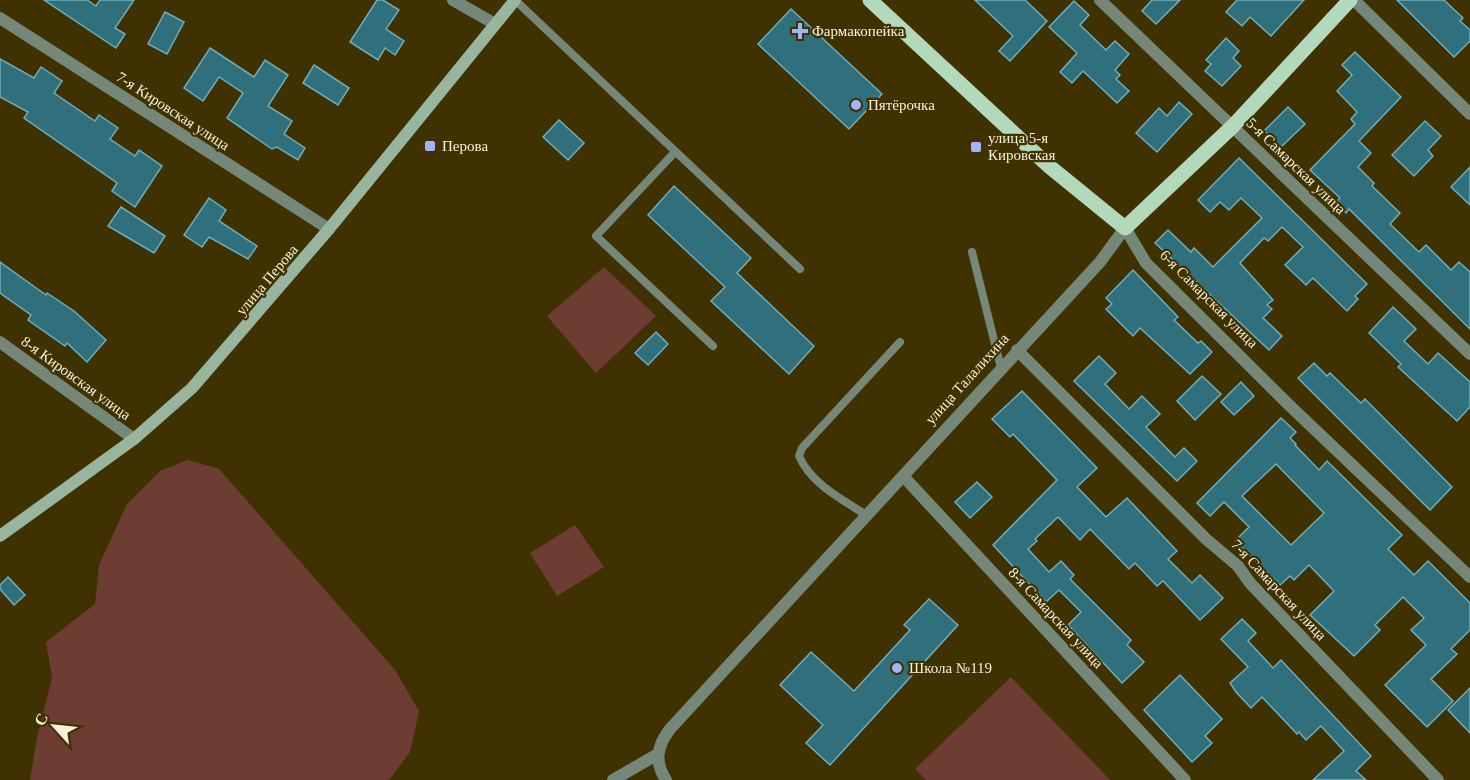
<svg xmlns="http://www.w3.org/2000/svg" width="1470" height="780" font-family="'Times New Roman',serif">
<rect width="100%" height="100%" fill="#403200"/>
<g fill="#6d3c32">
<polygon points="604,267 656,316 596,373 547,316"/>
<polygon points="188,460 219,469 395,670 419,711 410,752 389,780 30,780 37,737 52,678 46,642 95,604 99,565 127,504 160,471"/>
<polygon points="575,525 604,567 557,596 530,553"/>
<polygon points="1011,677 1110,780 926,780 915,769"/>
</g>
<g fill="#30707c" stroke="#6fadbb" stroke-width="1.5" fill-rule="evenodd">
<polygon points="44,0 87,0 96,6 100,0 134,0 115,28 125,34 116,48"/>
<polygon points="377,0 383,0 399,10 386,29 404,41 395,55 385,48 378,60 350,42"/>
<polygon points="975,0 1025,0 1047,21 1010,61 999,51 1013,36"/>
<polygon points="1152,0 1180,0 1156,24 1142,11"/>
<polygon points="1237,0 1304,0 1271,36 1250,17 1242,26 1226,12"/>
<polygon points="1397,0 1444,0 1463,18 1460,21 1470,30 1470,41 1454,57"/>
<polygon points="1074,1 1089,15 1080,25 1106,50 1115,41 1129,54 1115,70 1120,75 1116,79 1129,91 1117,103 1083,71 1072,83 1060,72 1077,53 1049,27"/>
<polygon points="791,9 882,94 849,129 758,44"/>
<polygon points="165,12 184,22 167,54 148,44"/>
<polygon points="1226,38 1239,51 1233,58 1241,66 1222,86 1205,71 1211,64 1206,60"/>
<polygon points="210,48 254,77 265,60 288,75 268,106 292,121 284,134 305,148 298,160 277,147 272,149 227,118 243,93 219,77 203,101 184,88"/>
<polygon points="1355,52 1401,97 1359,141 1371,153 1358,167 1374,183 1372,186 1400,213 1390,224 1419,252 1426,245 1451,270 1459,262 1470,272 1470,329 1349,209 1346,213 1335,203 1340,198 1310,170 1355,124 1351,119 1357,112 1337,91 1352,75 1342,65"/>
<polygon points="0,59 34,78 41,67 62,81 54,93 95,121 99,115 118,128 110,139 135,156 139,150 162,166 135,207 112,191 117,183 24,118 28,112 0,97"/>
<polygon points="314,65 349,88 338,105 303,83"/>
<polygon points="1179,102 1192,114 1157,152 1136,133 1159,108 1167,116"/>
<polygon points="1288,107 1305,124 1281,147 1264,131"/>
<polygon points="559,120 584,143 568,160 543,137"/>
<polygon points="1425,121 1441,136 1428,150 1433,156 1414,176 1392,155"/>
<polygon points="1239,158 1367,284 1355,296 1358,299 1347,311 1313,278 1306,285 1285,265 1303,247 1282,227 1268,241 1264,238 1240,263 1273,300 1267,305 1272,309 1263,318 1282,336 1269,350 1155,243 1168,230 1191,252 1194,248 1213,267 1262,218 1241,198 1229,210 1220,202 1210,212 1198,200"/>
<polygon points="1470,167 1470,205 1451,187"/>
<polygon points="674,186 751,258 737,273 814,346 789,374 711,301 725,287 648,215"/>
<polygon points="209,198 226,210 219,221 257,246 248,259 209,237 202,247 184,235"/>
<polygon points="121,207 165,236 154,253 108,226"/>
<polygon points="0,262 46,295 47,293 74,311 106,340 87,362 67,343 65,346 28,320 31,315 0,293"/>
<polygon points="1133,270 1178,317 1174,320 1198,343 1201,341 1212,352 1190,374 1140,328 1133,336 1106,309 1112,304 1106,298"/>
<polygon points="1393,307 1416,329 1404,341 1428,364 1438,353 1470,382 1470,407 1457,421 1398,367 1401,364 1369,333"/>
<polygon points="656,332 668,344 648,365 635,353"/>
<polygon points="1099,356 1116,373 1105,384 1129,409 1142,396 1160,414 1146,427 1175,457 1184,448 1197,461 1177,481 1074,381"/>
<polygon points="1314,363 1327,376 1330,373 1361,403 1365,399 1452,487 1430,510 1298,378"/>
<polygon points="1202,376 1221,394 1195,420 1177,401"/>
<polygon points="1241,382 1254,396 1234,415 1221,402"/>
<polygon points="1022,391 1097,468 1077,487 1106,517 1127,498 1177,551 1168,559 1192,583 1200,575 1223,598 1200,620 1163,581 1157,586 1135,563 1129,569 1090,529 1080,540 1058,517 1035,539 1037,541 1028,549 1049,572 1061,561 1074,575 1070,579 1131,640 1127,645 1144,662 1122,683 1068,625 1081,612 1059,590 1046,602 993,545 1057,480 1013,434 1010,437 992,419"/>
<path d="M1281,418L1296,432L1290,438L1296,444L1295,445L1319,470L1327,461L1402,535L1388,549L1414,575L1428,561L1470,603V630L1451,649L1457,654L1431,679L1453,701L1427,727L1385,685L1426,645L1411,630L1424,618L1403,597L1375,625L1380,630L1354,656L1310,615L1334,591L1309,565L1294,580L1290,576L1280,585L1235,541L1249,527L1224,502L1210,516L1197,503ZM1276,464L1324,513L1291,545L1242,496Z"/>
<polygon points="977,482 992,497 970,518 955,502"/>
<polygon points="8,577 25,595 14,605 0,589 0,585"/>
<polygon points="929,599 958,625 830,765 806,743 823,725 780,685 811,652 854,691 910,630 904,625"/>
<polygon points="1242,619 1256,633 1248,641 1273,668 1281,660 1371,756 1356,771 1366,780 1313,780 1344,751 1321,726 1306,740 1299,732 1297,734 1262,697 1251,708 1236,692 1230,683 1248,667 1221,639"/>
<polygon points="1180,675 1222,719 1205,736 1212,743 1192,762 1144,710"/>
<polygon points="1470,688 1470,733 1448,710"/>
</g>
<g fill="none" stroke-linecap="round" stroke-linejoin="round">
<g stroke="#748778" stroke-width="8">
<polyline points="515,0 800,269"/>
<polyline points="675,152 596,236 713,346"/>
<polyline points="972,252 1001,368"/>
<path d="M868,516C843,500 811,484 799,456L802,448L900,342"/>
</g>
<g stroke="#748778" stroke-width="12">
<polyline points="453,0 495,24"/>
<polyline points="1100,0 1470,354"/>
<polyline points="1354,0 1470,114"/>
<polyline points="0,18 329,229"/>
<polyline points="0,342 134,439"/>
<polyline points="1017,350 1206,539 1238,566 1250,583 1438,780"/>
<polyline points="904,477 1185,780"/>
<polyline points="613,780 658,754"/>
<path d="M666,780C654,761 657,746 670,729L1100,262L1125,228L1146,263L1289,405L1470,577"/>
</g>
<polyline stroke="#98b59f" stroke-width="12" points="0,536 134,439 192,388 329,229 515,0"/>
<polyline stroke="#b3d9bc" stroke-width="15" points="870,0 1050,167 1125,228 1233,126 1350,0"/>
</g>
<g fill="#a0b3fd" stroke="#403200" stroke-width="2">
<path d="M797 22h6v6h6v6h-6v6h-6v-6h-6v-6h6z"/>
<circle cx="856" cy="105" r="6"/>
<rect x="424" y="140" width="12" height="12" rx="3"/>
<rect x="970" y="141" width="12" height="12" rx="3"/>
<circle cx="897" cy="668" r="6"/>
</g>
<g text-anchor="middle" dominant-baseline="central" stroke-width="4.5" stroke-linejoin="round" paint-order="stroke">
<g font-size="15" fill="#f8f0d8" stroke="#403200" text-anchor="start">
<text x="812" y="31">Фармакопейка</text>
<text x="868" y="105">Пятёрочка</text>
<text x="988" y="138">улица 5-я<tspan x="988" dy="17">Кировская</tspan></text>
<text x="442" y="146">Перова</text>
<text x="909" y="668">Школа №119</text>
</g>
<g font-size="15" fill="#f8f0d8" stroke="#403200">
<text transform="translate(173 111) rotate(33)">7-я Кировская улица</text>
<text transform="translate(1296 166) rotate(44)">5-я Самарская улица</text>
<text transform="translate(267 280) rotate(-50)">улица Перова</text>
<text transform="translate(1209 299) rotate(45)">6-я Самарская улица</text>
<text transform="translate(76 378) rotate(36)">8-я Кировская улица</text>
<text transform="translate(967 379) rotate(-48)">улица Талалихина</text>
<text transform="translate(1279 590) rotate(47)">7-я Самарская улица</text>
<text transform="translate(1056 618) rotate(47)">8-я Самарская улица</text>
</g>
</g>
<g transform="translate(54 726) rotate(297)" stroke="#403200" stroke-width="4.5" paint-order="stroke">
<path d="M0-4.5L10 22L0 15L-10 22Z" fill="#f8f0d8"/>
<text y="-9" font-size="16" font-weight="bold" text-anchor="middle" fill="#f8f0d8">С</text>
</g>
</svg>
